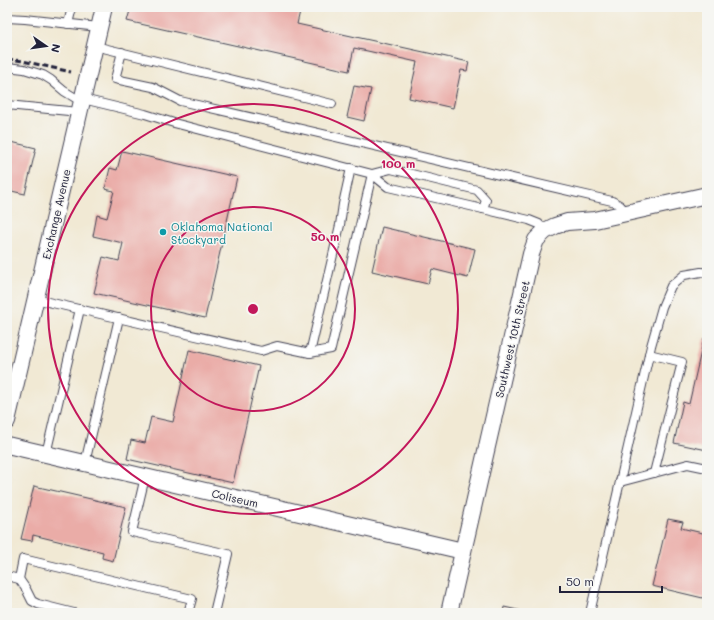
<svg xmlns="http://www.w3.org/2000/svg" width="714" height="620" font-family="Mali,sans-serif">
<rect width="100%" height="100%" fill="#f6f6f2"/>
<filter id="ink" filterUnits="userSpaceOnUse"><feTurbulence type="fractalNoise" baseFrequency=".025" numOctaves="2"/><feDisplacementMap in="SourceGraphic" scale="8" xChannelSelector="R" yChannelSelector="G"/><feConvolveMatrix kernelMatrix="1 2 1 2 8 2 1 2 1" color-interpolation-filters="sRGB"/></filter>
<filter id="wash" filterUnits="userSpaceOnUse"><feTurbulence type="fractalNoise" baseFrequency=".012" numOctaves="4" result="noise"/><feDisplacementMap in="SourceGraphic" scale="16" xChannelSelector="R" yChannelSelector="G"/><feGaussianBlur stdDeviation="0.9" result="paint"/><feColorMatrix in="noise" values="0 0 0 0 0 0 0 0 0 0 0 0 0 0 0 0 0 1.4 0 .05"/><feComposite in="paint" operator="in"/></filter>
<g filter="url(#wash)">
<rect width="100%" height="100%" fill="#f1e9d4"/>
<g id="blocks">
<g fill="#eaaca7">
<polygon points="131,7 301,7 297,24 469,62 467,71 461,70 453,108 409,98 417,62 354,48 349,71 127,21"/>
<polygon points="354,86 371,89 364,121 347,117"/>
<polygon points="7,141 36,148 25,194 7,190"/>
<polygon points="122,151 237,177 205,318 94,293 103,257 119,261 123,243 93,236 97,215 107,218 114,191 105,189 110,168 117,170"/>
<polygon points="382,227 475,249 468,278 432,269 428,284 372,271"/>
<polygon points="704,338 707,339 707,450 674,443 683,402 689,404"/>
<polygon points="189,350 259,366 233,483 127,459 131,440 145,443 151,417 173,422"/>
<polygon points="34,486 126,507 113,561 102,558 103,552 33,535 32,541 21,539"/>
<polygon points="668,519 683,522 681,528 707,534 707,599 652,586"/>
<polygon points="504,607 527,612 526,613 503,613"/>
</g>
</g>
</g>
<g filter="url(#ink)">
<use href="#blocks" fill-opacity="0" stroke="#414052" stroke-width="1"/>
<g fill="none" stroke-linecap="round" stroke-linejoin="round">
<g stroke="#414052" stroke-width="10">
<g id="service">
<polyline points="7,18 25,19 99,27"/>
<polyline points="68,24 72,7"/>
<polyline points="95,46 332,104"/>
<path d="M122,52L115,79L153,87L180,101L612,201C618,204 623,206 625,213"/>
<polyline points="7,67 24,69 43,75 51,80 64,91 82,102"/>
<polyline points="83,99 145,114 174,123 372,174 391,169 477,190 486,200 483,209 529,220 539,224 545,231"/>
<polyline points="7,105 79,112"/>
<polyline points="35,299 261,351 277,346 310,353 331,349 372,174 388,187 483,209"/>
<polyline points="310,353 340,225 343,204 351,168"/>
<polyline points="649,354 682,362 654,473"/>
<polyline points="46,454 80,309"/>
<polyline points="85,463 119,318"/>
<polyline points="145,477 132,532 228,554 214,613"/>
<polyline points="620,482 688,464 707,468"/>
<polyline points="7,576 19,579 26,589 32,601 38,604 74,613"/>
<polyline points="19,579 23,559 192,599 188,613"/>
<polyline points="590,613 651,346 662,307 671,286 684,275 701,272 707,273"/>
</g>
</g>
<g stroke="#414052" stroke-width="18">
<g id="minor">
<polyline points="7,421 104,7"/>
<polyline points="7,445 463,551"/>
<polyline points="449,613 531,254 536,240 545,231 555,226 567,222 595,220 707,195"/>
</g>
</g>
<use href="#service" stroke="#fff" stroke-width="8"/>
<use href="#minor" stroke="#fff" stroke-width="16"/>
<polyline stroke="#22223b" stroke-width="3" stroke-dasharray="6 3" stroke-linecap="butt" points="7,59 23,61 71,72"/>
</g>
</g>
<g fill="none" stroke="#c2185b" stroke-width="2">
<circle cx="253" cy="309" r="102"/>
<circle cx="253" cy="309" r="205"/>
</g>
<circle fill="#0f9aa8" stroke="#f6f6f2" stroke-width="1.5" cx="163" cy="232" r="4"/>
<g text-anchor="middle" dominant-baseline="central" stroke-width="3" stroke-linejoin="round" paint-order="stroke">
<g font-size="11" fill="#22223b" stroke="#f6f6f2">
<text transform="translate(56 214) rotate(-77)">Exchange Avenue</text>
<text transform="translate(512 339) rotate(-77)">Southwest 10th Street</text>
<text transform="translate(235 498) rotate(13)">Coliseum</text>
</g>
<g font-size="11" fill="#0d838f" stroke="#f6f6f2" text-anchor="start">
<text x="171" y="226">Oklahoma National<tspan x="171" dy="13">Stockyard</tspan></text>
</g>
</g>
<circle cx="253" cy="309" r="6" fill="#c2185b" stroke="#f6f6f2" stroke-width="2"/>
<g font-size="12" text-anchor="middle" font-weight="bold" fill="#c2185b" stroke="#f6f6f2" stroke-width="3" stroke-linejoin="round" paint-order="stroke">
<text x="398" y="168">100 m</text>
<text x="325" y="241">50 m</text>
</g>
<rect width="714" height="620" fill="none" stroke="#f6f6f2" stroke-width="24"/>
<g transform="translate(46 46) rotate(103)" stroke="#f6f6f2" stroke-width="3" paint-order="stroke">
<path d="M0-3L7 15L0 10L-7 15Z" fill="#22223b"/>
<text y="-6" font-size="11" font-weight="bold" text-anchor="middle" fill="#22223b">N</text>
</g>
<path d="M560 586v6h102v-6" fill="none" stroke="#22223b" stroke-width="2"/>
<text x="566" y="586" font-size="12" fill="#22223b" stroke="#f6f6f2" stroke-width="3" paint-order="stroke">50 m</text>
</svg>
